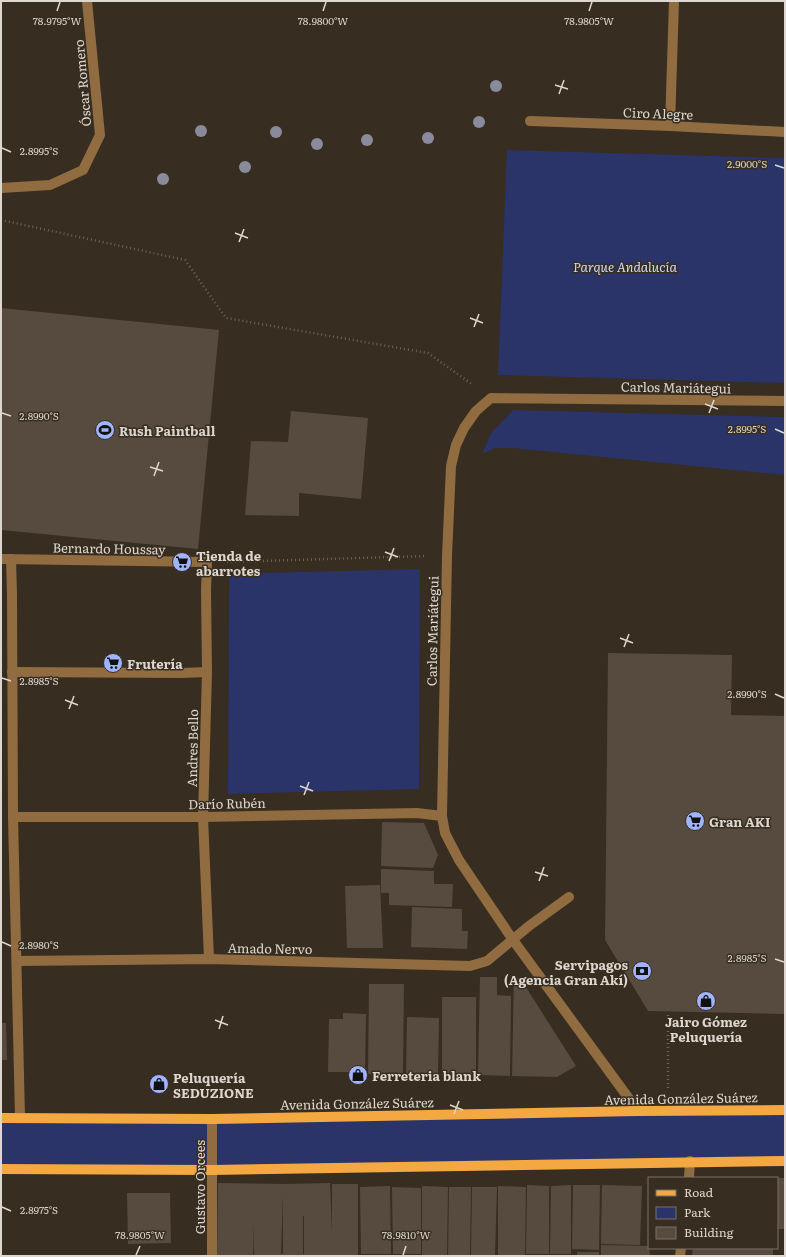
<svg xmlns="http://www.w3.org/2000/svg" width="786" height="1257" font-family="Literata,serif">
<rect width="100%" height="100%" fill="#372d20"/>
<g fill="#2a3468">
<polygon points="507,150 785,158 785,383 498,375"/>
<polygon points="513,410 785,417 785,475 513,448 495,448 482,454 491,433"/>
<polygon points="420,569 419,789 228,794 229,574"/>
<polygon points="785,1110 785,1161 1,1169 1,1118"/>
</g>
<g fill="#564b3e" fill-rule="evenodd">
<polygon points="1,308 219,330 198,549 1,530"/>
<polygon points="291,411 368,418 361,499 299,493 299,516 245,515 251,441 288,442"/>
<polygon points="608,653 732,655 731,715 785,716 785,1014 648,1011 605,940"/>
<polygon points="382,822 424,823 438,855 433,868 381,866"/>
<polygon points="381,869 434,871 434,884 453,884 452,907 389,905 389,893 381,893"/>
<polygon points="380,885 383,948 347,948 345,886"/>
<polygon points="412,907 462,909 462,931 468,931 467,949 411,947"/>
<polygon points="514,975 522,981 576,1066 557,1077 512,1076"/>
<polygon points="480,977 497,977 497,995 511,996 510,1076 478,1075"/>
<polygon points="369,984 404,984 403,1074 368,1074"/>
<rect x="442" y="997" width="34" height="79"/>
<polygon points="343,1013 366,1014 365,1072 328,1072 329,1019 343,1019"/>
<polygon points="407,1017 439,1018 438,1074 406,1074"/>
<polygon points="1,1023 6,1023 7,1060 1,1060"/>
<rect x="777" y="1178" width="8" height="51"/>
<path d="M218,1183L283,1184L330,1183L332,1232V1184H358V1256H254V1225L253,1256H217ZM283,1195V1254H281ZM303,1216H304V1254H303Z"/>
<polygon points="527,1185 549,1186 549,1254 526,1254"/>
<polygon points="571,1185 571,1254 550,1254 551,1186"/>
<polygon points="573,1185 600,1185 599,1250 572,1249"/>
<polygon points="602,1185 642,1186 640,1245 601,1244"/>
<polygon points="390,1186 391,1254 361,1254 360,1187"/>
<polygon points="422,1186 448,1187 447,1256 422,1256"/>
<polygon points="498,1186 526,1187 525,1256 498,1256"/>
<polygon points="392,1187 421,1188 421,1254 393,1254"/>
<polygon points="449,1187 471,1187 470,1256 448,1256"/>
<polygon points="472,1187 497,1187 495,1256 471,1256"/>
<polygon points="127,1193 170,1193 171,1243 128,1244"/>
<polygon points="601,1245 649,1246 650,1256 601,1256"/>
<polygon points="693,1248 773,1248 773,1256 692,1256"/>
<rect x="577" y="1252" width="22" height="4"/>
</g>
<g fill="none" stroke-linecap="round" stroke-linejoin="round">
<g stroke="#6d6459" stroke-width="2.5" stroke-dasharray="1 3" stroke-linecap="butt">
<polyline points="1,220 185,260 226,318 428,353 473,385"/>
<polyline points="227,562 426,556"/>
<polyline points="668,1015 668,1090"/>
</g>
<g stroke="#916c40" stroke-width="10">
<polyline points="530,121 670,126 785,132"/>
<polyline points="670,126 674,1"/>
<polyline points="1,188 50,185 83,170 100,135 87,1"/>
<polyline points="1,559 207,562 206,590 207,672 203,817 209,959"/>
<polyline points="11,559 12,594 13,817 20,1117"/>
<polyline points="12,672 181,673 207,672"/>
<polyline points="13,817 203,817 417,813 442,816"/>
<polyline points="17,961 209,959 470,966 487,961 529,926 569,897"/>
<polyline points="638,1111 513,940 459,860 445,833 442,816 447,556 451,466 456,445 464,428 476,411 491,398 785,401"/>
<polyline points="212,1119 212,1256"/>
<polyline points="689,1178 690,1161"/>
<polyline points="680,1256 681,1248"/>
</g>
<g stroke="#f3a841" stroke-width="10">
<polyline points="1,1118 212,1119 638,1111 785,1110"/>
<polyline points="1,1169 212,1170 785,1161"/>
</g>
</g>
<g fill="#898a9b">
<circle cx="496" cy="86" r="6"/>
<circle cx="479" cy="122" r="6"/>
<circle cx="201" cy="131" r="6"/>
<circle cx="276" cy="132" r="6"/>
<circle cx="428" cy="138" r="6"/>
<circle cx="367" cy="140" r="6"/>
<circle cx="317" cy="144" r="6"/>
<circle cx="245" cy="167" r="6"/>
<circle cx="163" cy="179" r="6"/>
</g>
<path fill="none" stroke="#ded7cf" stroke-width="1.5" d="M57,11L60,2M323,11L326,2M589,11L592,2M555,85L568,89M559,94L564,80M2,148L11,152M775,165L784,168M235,233L248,238M239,242L244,229M470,318L483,323M474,327L479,314M705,404L718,409M2,413L11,416M709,413L714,400M775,429L784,433M150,467L163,471M154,476L159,462M385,552L398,557M389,561L394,548M620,638L633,643M624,647L629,634M2,678L11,681M775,694L784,698M65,700L78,705M69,709L74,696M300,786L313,791M304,795L309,782M535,872L548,876M539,881L544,867M2,942L11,946M775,959L784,962M215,1020L228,1025M219,1029L223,1016M450,1105L463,1110M454,1114L459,1101M2,1207L11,1211M136,1255L140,1246M403,1255L406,1246"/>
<defs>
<g id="stadium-disc" transform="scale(1)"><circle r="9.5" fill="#a0b3fd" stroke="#372d20"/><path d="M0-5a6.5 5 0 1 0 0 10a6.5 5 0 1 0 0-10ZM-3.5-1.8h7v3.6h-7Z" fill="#111"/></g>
<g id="supermarket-disc" transform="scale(1)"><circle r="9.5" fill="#a0b3fd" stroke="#372d20"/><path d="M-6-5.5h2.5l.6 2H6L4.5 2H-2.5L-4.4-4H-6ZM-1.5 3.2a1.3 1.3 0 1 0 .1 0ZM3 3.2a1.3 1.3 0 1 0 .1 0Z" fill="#111"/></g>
<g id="bank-disc" transform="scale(1)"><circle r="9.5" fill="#a0b3fd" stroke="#372d20"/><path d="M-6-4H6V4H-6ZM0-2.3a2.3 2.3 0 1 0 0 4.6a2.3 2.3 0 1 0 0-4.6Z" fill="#111"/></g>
<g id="shop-disc" transform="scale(1)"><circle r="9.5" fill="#a0b3fd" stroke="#372d20"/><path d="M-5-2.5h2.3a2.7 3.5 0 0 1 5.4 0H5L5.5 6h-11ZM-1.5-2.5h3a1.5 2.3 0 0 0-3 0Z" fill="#111"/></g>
</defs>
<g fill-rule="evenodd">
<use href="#stadium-disc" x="105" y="430"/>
<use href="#supermarket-disc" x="182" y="562"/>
<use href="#supermarket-disc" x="113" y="663"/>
<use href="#supermarket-disc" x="695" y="821"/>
<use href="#bank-disc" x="642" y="971"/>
<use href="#shop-disc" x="706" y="1001"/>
<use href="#shop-disc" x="358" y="1075"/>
<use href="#shop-disc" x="159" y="1084"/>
</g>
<g text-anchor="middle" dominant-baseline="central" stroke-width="3" stroke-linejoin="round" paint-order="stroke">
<g font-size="13" fill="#ded7cf" stroke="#372d20">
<text transform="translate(82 83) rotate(-95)">Óscar Romero</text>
<text transform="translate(658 113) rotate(2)">Ciro Alegre</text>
<text transform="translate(676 387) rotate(1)">Carlos Mariátegui</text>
<text transform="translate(109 548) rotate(1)">Bernardo Houssay</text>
<text transform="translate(432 631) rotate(-89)">Carlos Mariátegui</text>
<text transform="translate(192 748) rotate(-89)">Andres Bello</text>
<text transform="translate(227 803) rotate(-1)">Darío Rubén</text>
<text transform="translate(270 948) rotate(1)">Amado Nervo</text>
<text transform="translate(681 1098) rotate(-1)">Avenida González Suárez</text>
<text transform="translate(357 1103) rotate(-1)">Avenida González Suárez</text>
<text transform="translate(199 1187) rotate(-90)">Gustavo Orcees</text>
</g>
<g font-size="13" font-style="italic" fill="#ccd7ff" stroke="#372d20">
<text x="625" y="266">Parque Andalucía</text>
</g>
<g font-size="13" font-weight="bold" fill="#ded7cf" stroke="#372d20" text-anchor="start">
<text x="119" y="430">Rush Paintball</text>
<text x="196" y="555">Tienda de<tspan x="196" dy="15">abarrotes</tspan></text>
<text x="127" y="663">Frutería</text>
<text x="709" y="821">Gran AKI</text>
<text x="628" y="964" text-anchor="end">Servipagos<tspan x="628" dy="15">(Agencia Gran Akí)</tspan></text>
<text x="706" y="1021" text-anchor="middle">Jairo Gómez<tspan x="706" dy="15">Peluquería</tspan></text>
<text x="372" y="1075">Ferreteria blank</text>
<text x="173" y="1077">Peluquería<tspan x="173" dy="15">SEDUZIONE</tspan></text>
</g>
</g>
<g font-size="10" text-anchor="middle" fill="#ded7cf" stroke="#372d20" stroke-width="3" stroke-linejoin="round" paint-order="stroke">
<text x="57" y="25">78.9795°W</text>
<text x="323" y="25">78.9800°W</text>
<text x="589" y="25">78.9805°W</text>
<text x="39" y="155">2.8995°S</text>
<text x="747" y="168">2.9000°S</text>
<text x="39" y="420">2.8990°S</text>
<text x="747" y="433">2.8995°S</text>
<text x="39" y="685">2.8985°S</text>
<text x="747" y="698">2.8990°S</text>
<text x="39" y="949">2.8980°S</text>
<text x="747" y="962">2.8985°S</text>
<text x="39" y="1214">2.8975°S</text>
<text x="140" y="1239">78.9805°W</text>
<text x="406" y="1239">78.9810°W</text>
</g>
<rect width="786" height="1257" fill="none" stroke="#ded7cf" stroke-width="4"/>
<rect x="648" y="1177" width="130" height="72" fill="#372d20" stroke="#7a7166"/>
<rect x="656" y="1190" width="20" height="6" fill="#f3a841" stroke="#7a7166"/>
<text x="684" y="1197" font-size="12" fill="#ded7cf">Road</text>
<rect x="656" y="1207" width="20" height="12" fill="#2a3468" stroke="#7a7166"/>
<text x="684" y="1217" font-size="12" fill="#ded7cf">Park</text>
<rect x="656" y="1227" width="20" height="12" fill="#564b3e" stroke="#7a7166"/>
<text x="684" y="1237" font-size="12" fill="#ded7cf">Building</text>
</svg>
